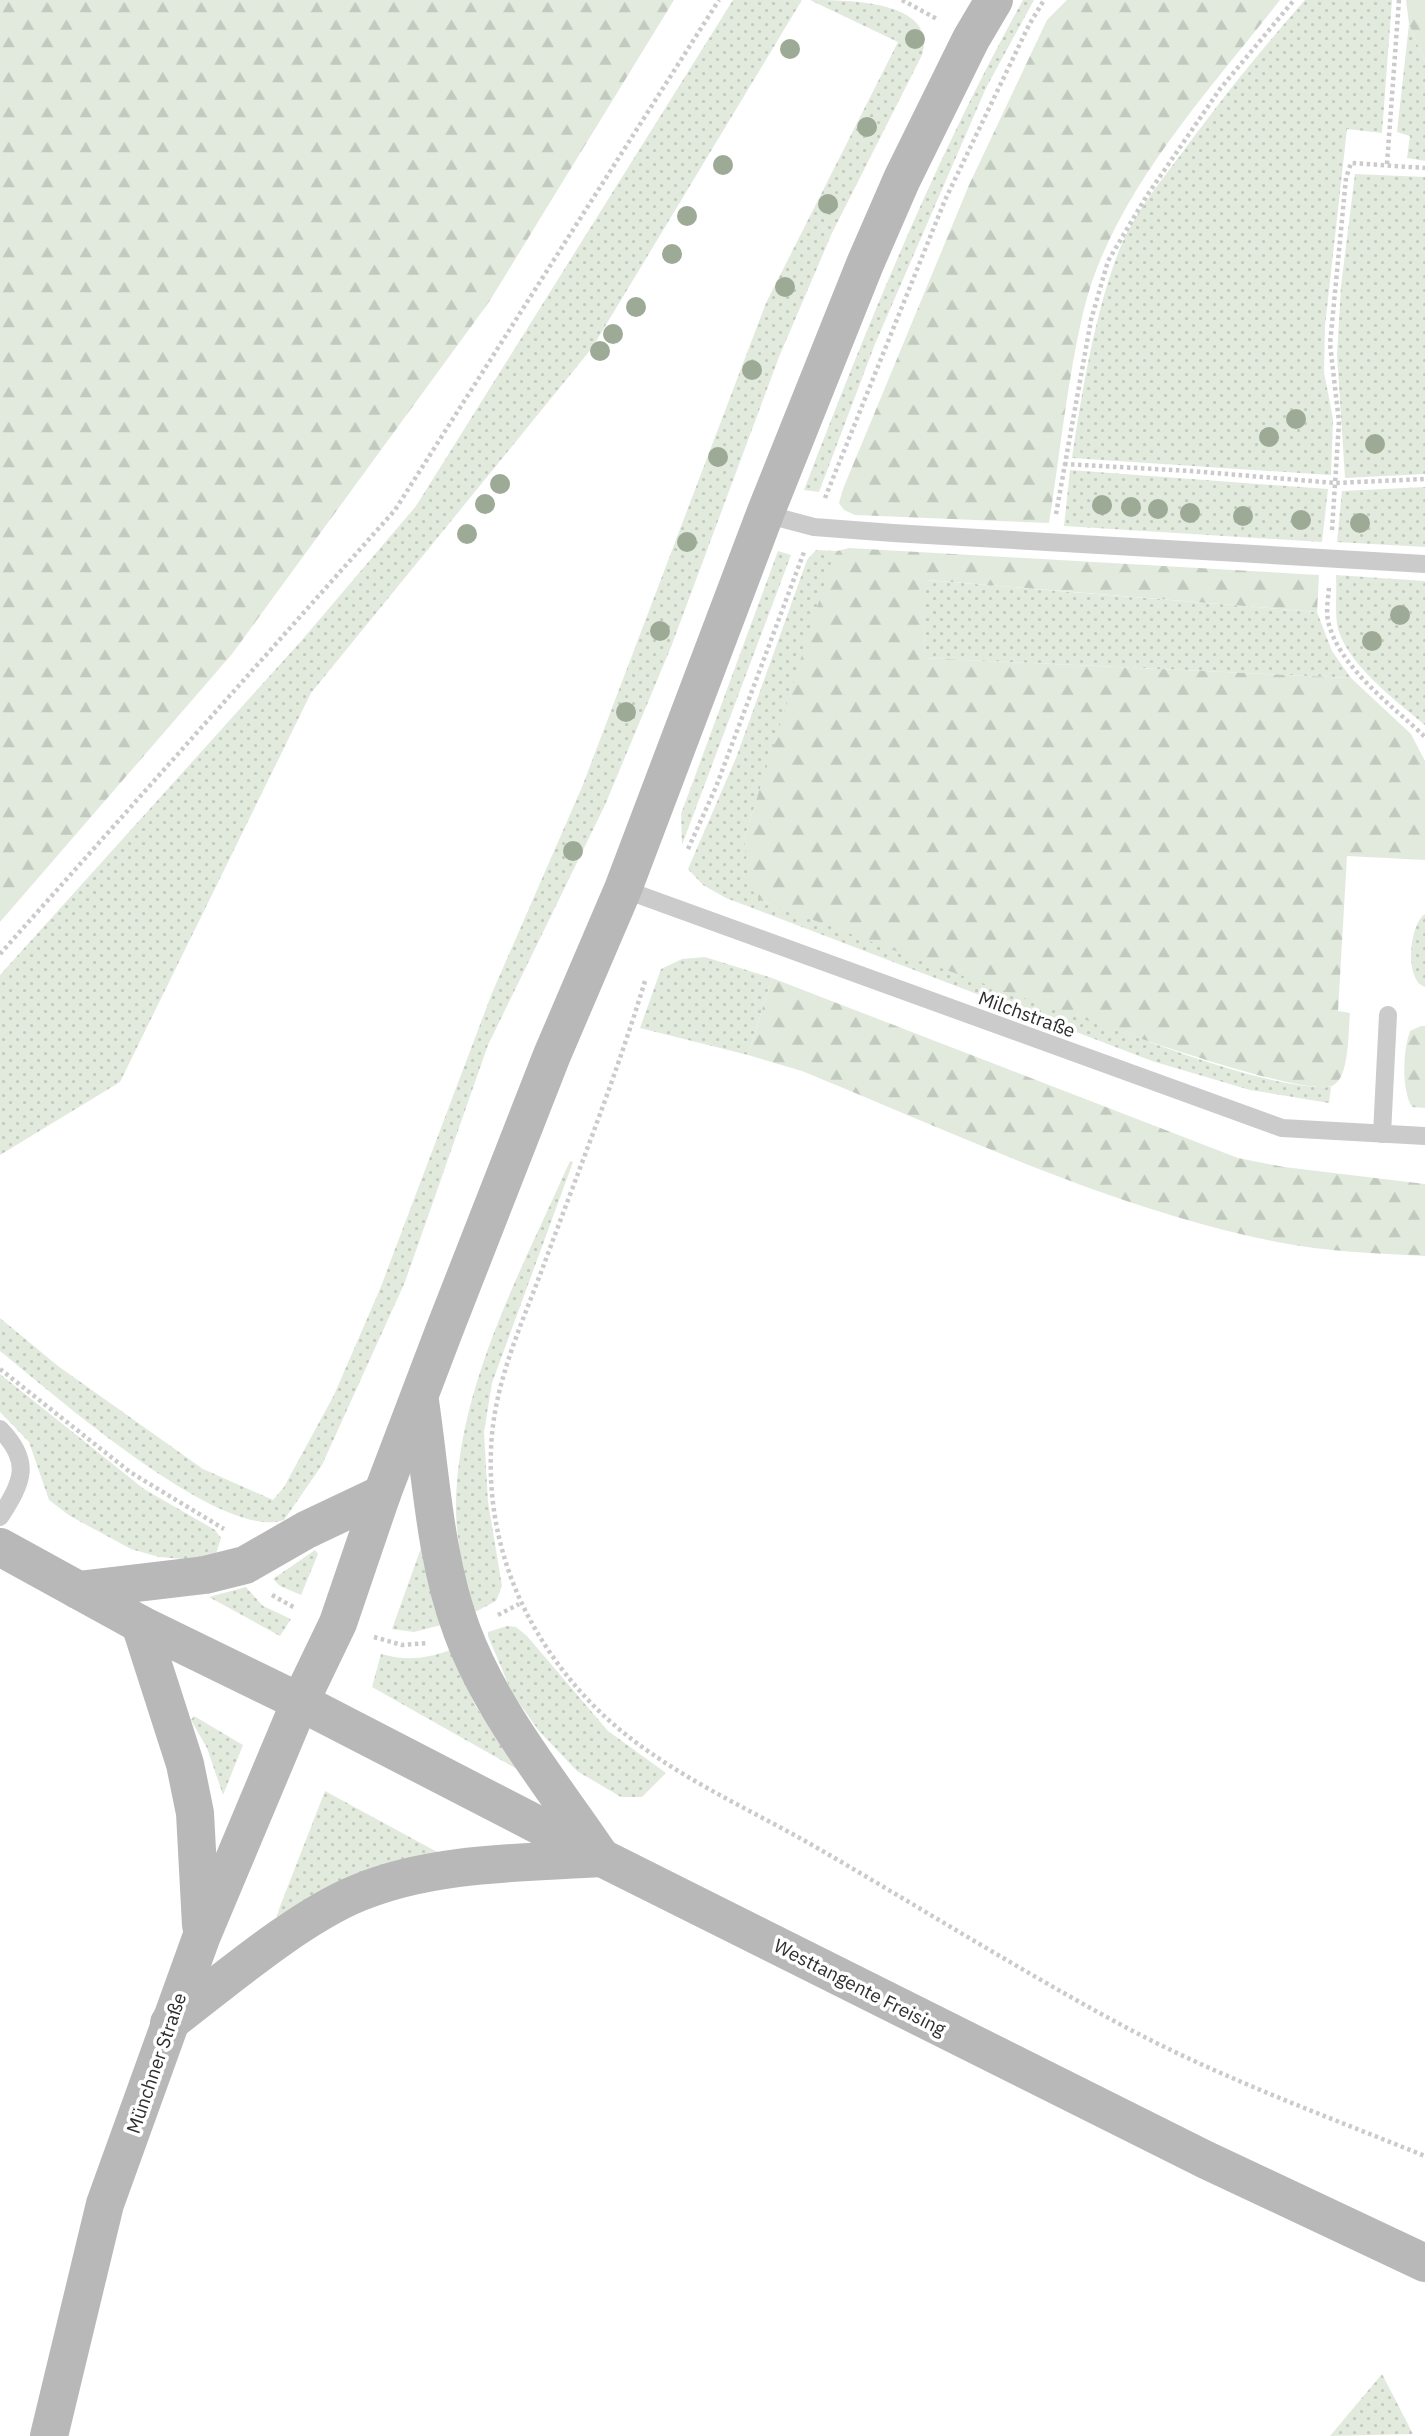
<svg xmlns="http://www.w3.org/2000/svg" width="1425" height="2436" font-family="'IBM Plex Sans',sans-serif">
<defs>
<pattern id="grass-dots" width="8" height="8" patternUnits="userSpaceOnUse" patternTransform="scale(1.75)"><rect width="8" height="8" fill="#e2eade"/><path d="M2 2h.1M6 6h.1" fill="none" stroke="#c2c9bf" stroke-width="1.8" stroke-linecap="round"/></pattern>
<pattern id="forest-firs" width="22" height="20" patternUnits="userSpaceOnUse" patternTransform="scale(1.75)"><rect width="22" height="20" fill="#e2eade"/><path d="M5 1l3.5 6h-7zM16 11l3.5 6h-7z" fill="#c2c9bf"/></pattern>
</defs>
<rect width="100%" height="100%" fill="#fff"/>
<g fill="url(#grass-dots)">
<polygon points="733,0 802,0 592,348 311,693 120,1082 0,1155 0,975 302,640 416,506"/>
<path d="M810,0C846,0 939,0 922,55L832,233L779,357L671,647L605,805L488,1045L405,1282L322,1465L284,1520C222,1543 50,1391 0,1351V1318L58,1366L203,1469L273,1500L284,1487L334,1395L380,1289L492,993L582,787L766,303L898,42Z"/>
<path d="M1023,0H1034L986,88L875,344L819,492L804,490C868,323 936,157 1023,0Z"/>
<path d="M1305,0H1392L1382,133L1347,129L1325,326L1324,372L1333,419L1331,475L1072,458C1082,391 1096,304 1123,241C1137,211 1159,183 1179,157C1219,102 1260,51 1305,0Z"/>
<polygon points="1409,24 1425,62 1425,161 1407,158 1410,136 1397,132"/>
<polygon points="1355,174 1425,177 1425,474 1345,478 1337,355 1341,286"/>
<polygon points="1070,470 1328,489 1322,542 1064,526"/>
<polygon points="1425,487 1425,547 1337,542 1342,491"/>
<path d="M816,550L837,551L744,839L760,900C874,941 987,982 1101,1024C1158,1045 1273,1090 1331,1087L1329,1103L1250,1090L1152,1061L726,898L703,885L688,869L736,758L807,560Z"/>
<polygon points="778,551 791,555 682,845 681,814"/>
<path d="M1336,575L1425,581V725C1397,702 1343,661 1337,624C1335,608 1337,591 1336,575Z"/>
<polygon points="925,580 1317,612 1332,651 1351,678 924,658"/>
<path d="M1425,914V987C1404,981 1409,924 1425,914Z"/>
<polygon points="705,957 772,978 748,1055 640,1028 661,969 682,959"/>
<path d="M570,1161L573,1162L492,1383L484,1432L488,1502L502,1586L496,1601L475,1612L471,1607C464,1574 456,1541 456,1507C457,1385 522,1270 570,1161Z"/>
<polygon points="0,1374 144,1489 215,1530 221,1538 216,1554 197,1560 159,1557 131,1549 70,1516 49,1500 29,1442 0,1412"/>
<polygon points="421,1548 441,1625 414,1632 392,1629"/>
<polygon points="315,1550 318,1554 301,1595 280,1586 273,1579"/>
<polygon points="246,1587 263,1606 291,1619 280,1636 209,1597"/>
<polygon points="507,1626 516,1627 527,1636 608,1731 666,1773 642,1797 621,1797 577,1771 539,1731 512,1693 488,1636 488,1632"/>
<path d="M450,1650L476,1707L524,1773L372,1687L381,1654C406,1661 426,1659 450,1650Z"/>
<polygon points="194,1716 243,1745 223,1795 207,1748 191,1720"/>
<polygon points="325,1791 439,1853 276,1921 279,1909"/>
<polygon points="1382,2374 1413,2434 1330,2436"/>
</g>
<g fill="url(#forest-firs)">
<polygon points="0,0 674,0 489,302 232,654 0,922"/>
<path d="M1067,0H1280C1208,92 1110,197 1083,313C1067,382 1060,454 1049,523L855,515L844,510L839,503L843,489L969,185L1047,20Z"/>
<polygon points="1406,0 1425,0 1425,62 1409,24"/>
<path d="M849,548L1319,575L1317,612L926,580L924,658L1351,678L1411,734L1425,761V860L1347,856L1338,1011L1350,1013C1348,1030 1350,1079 1332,1086C1287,1104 835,927 760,900L750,888L744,839L832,560L837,551Z"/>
<path d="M772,978L1238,1158L1284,1167L1425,1184V1256C1376,1253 1326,1252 1277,1242C1112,1209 957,1134 802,1071L748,1055Z"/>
<path d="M1421,1026H1425V1108L1412,1107C1401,1089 1403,1051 1410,1031Z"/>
</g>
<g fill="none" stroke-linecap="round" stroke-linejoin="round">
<g stroke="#cbcbcb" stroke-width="4.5" stroke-dasharray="3.5 3.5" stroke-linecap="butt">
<polyline points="902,0 937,19"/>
<polyline points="1387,164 1399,0"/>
<polyline points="1064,464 1191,471 1335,483 1425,479"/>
<polyline points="825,498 945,200 1029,25 1044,0"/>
<polyline points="1056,514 1091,320 1108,261 1146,197 1220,89 1294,0"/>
<polyline points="1332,530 1339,422 1330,344 1346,178 1351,163 1425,168"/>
<path d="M1329,588C1328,598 1326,611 1328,621C1339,668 1392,705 1425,737"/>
<polyline points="688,849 716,787 804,552"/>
<polyline points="0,954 395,510 719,0"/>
<path d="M645,981C616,1077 578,1172 543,1267C521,1326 493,1385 491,1450C487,1546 524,1632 589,1701C652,1767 737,1802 814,1846C914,1904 1013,1966 1114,2021C1213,2075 1321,2114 1425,2156"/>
<polyline points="0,1369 130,1472 224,1529"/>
<polyline points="272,1595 295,1608"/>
<polyline points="498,1615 519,1604"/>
<polyline points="374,1637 402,1645 427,1643"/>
</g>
<g stroke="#cbcbcb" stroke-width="18">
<polyline points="765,514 814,527 893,533 1425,564"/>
<polyline points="623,889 1282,1128 1425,1136"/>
<polyline points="1382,1134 1388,1015"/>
<path d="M0,1429C32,1462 23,1481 0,1517"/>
</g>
<g stroke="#b8b8b8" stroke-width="38">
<path d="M420,1401C431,1476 435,1559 462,1631C492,1712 551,1783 599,1854"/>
<polyline points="0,1547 140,1624 300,1702 602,1858 1206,2160 1425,2263"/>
<polyline points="78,1590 205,1575 245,1565 306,1530 382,1494"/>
<polyline points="140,1624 185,1764 195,1813 201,1925"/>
<path d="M169,2023C223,1982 297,1918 358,1893C433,1862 521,1863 600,1858"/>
<polyline points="49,2436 105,2204 201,1938 300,1702 338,1623 382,1494 444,1331 552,1055 623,889 765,514 865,264 902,179 971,39 994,0"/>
</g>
</g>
<g fill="#9daa96">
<circle cx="915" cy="39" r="10"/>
<circle cx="790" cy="49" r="10"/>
<circle cx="867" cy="127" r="10"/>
<circle cx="723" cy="165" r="10"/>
<circle cx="828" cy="204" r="10"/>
<circle cx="687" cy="216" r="10"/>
<circle cx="672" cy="254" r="10"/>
<circle cx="785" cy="287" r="10"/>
<circle cx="636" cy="307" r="10"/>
<circle cx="613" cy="334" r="10"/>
<circle cx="600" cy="351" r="10"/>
<circle cx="752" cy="370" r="10"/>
<circle cx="1296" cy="419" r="10"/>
<circle cx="1269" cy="437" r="10"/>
<circle cx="1375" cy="444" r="10"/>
<circle cx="718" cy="457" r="10"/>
<circle cx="500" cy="484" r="10"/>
<circle cx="485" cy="504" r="10"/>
<circle cx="1102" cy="505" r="10"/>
<circle cx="1131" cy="507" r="10"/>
<circle cx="1158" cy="509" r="10"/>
<circle cx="1190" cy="513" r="10"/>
<circle cx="1243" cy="516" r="10"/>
<circle cx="1301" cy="520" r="10"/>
<circle cx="1360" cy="523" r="10"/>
<circle cx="467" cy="534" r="10"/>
<circle cx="687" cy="542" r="10"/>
<circle cx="1400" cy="615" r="10"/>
<circle cx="660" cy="631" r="10"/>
<circle cx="1372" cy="641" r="10"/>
<circle cx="626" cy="712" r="10"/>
<circle cx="573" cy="851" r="10"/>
</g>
<g text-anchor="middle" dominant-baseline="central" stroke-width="7" stroke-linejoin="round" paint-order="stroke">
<g font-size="19" fill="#2e2e2e" stroke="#fff">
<text transform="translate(1027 1014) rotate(20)">Milchstraße</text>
<text transform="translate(860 1987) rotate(27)">Westtangente Freising</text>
<text transform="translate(156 2063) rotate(-71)">Münchner Straße</text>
</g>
</g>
</svg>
